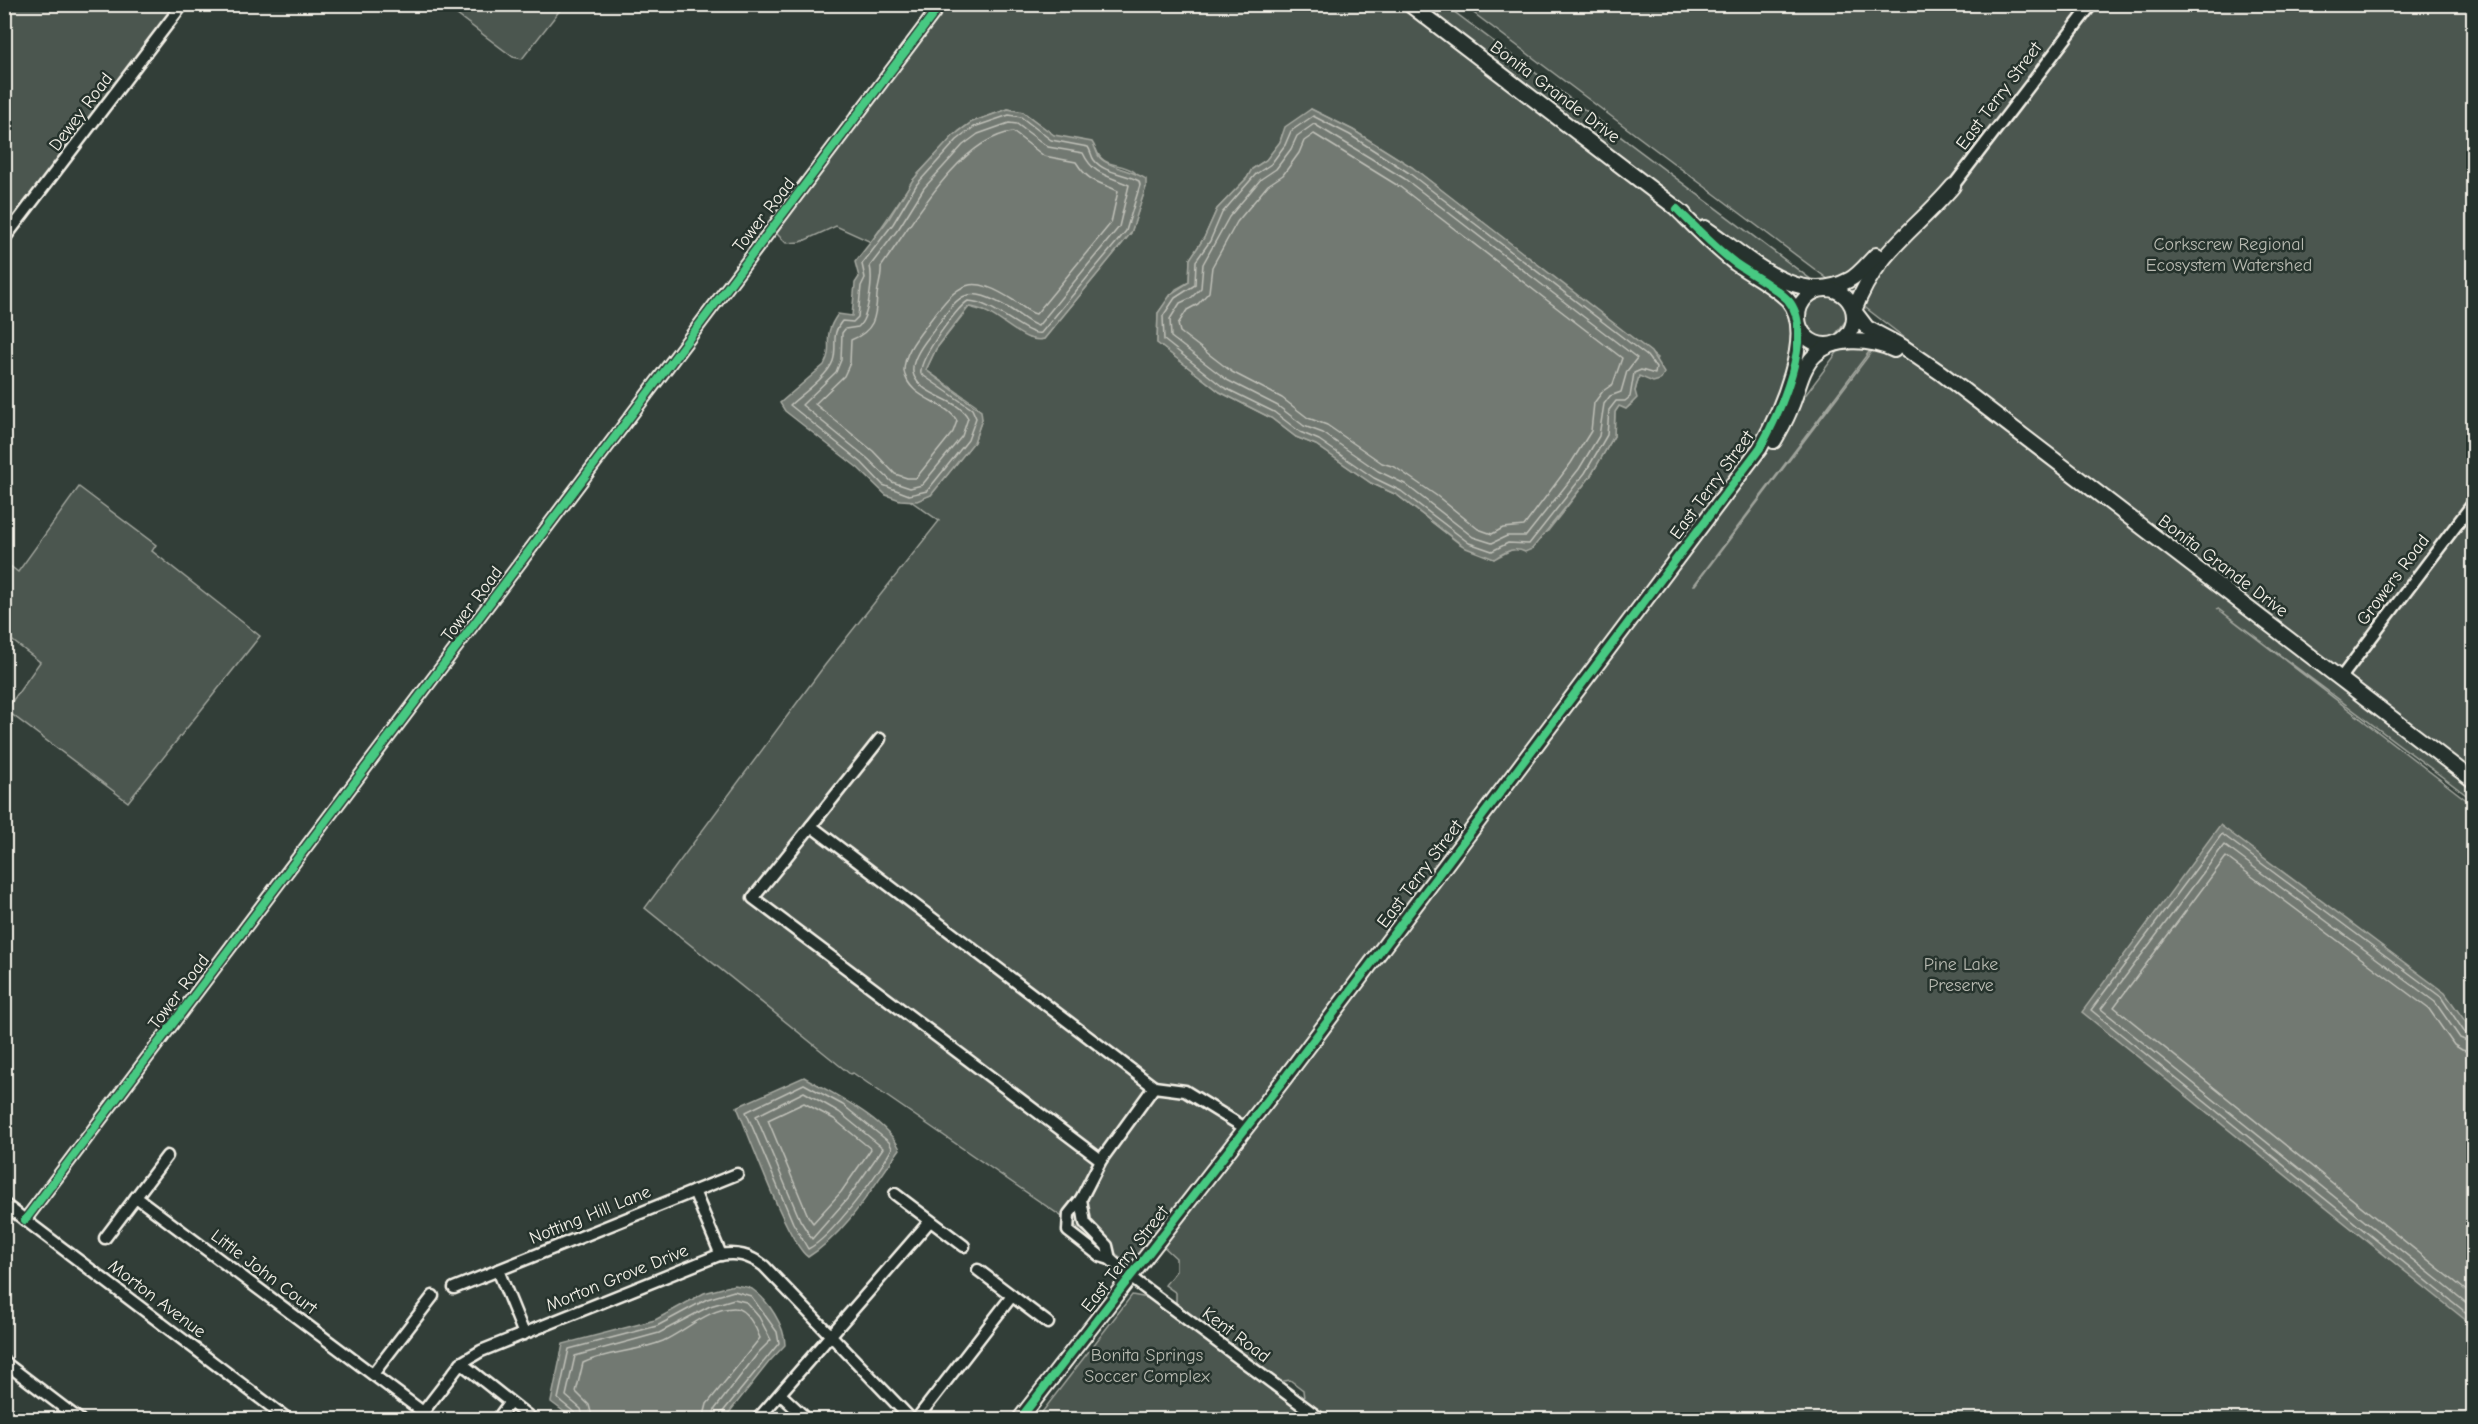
<svg xmlns="http://www.w3.org/2000/svg" width="2478" height="1424" font-family="'Comic Neue',sans-serif">
<rect width="100%" height="100%" fill="#323e38"/>
<filter id="ink" filterUnits="userSpaceOnUse"><feTurbulence type="fractalNoise" baseFrequency=".0167" numOctaves="2"/><feDisplacementMap in="SourceGraphic" scale="12" xChannelSelector="R" yChannelSelector="G"/><feConvolveMatrix kernelMatrix="1 2 1 2 8 2 1 2 1" color-interpolation-filters="sRGB"/></filter>
<g filter="url(#ink)">
<g fill="#4c564f" stroke="#a0a49c" stroke-width="1.5" fill-rule="evenodd">
<polygon points="5,5 189,5 5,243"/>
<polygon points="444,5 564,5 522,59 513,57"/>
<path d="M943,5H1445L1853,311L1561,704L1132,1265L853,1073L850,1074L645,908L825,665L939,521L911,501L931,495L974,442L982,419L976,405L926,370L936,349L969,307L991,313L1029,338L1044,339L1131,233L1146,187C1142,182 1138,174 1133,171C1119,162 1102,168 1096,149L1053,135L1023,112L1008,109L972,122L959,131L917,175L870,244L869,241L836,226L801,242L786,243L775,232ZM1311,109L1353,130L1412,167L1657,358L1647,377L1639,375L1632,404L1628,407L1619,406L1615,412L1614,436L1610,443L1590,477L1548,531L1494,559L1460,544L1397,495L1371,483L1316,445L1296,437L1271,418L1220,392L1157,343L1158,313L1176,289L1189,282L1190,259L1204,238L1217,209L1247,178L1252,169L1266,160L1280,142L1282,135Z"/>
<polygon points="1463,5 2473,5 2473,774 1845,292"/>
<path d="M1862,319L2473,788V800L2217,608L2473,805V1419H1324L1305,1407L1303,1390L1290,1380L1278,1382L1176,1305V1293L1165,1285L1176,1271V1258L1162,1245L1586,690ZM1872,351L1695,585H1694L1869,352Z"/>
<polygon points="79,487 156,545 152,551 260,636 128,802 6,710 40,662 5,635 5,562 18,572"/>
<polygon points="1132,1295 1148,1298 1315,1420 1036,1420"/>
</g>
<g fill="#727972" stroke="#a6a9a1" stroke-width="1.5">
<path d="M1008,109L1023,112L1054,135L1092,142C1095,146 1096,151 1098,155C1105,167 1133,170 1146,179V187L1131,233L1044,339C1021,346 996,307 968,307L936,349L926,370L981,411L982,419L974,442L931,495L917,501L900,500L886,495L858,468L785,411L780,403L824,365C835,345 820,339 838,314L852,316L855,283L859,277L855,262L888,220L912,181L953,136L972,122Z"/>
<path d="M1311,109L1353,130L1412,167L1651,352L1664,373L1660,380L1653,382L1639,376L1635,391L1637,398L1626,409L1619,406L1615,412L1614,436L1590,477L1532,549L1525,552C1514,546 1503,552 1494,559L1466,548L1397,495L1371,483L1316,445L1296,437L1271,418L1220,392L1157,343L1158,313L1171,294L1189,282L1190,259L1204,238L1217,209L1247,178L1252,169L1266,160L1280,142L1285,127Z"/>
<polygon points="2220,825 2445,993 2473,1032 2473,1326 2082,1012"/>
<path d="M804,1077C833,1094 885,1118 900,1149C873,1186 847,1233 808,1257C788,1244 749,1135 737,1107Z"/>
<path d="M734,1285C740,1286 747,1286 752,1289C768,1300 785,1326 785,1345L769,1362L724,1419H574L551,1402L563,1344L655,1320L704,1293Z"/>
</g>
<g fill="none" stroke-linecap="round" stroke-linejoin="round">
<g stroke="#c0c1b9" stroke-width="1.5">
<path d="M1009,115L1021,117L1051,140L1088,147C1091,151 1091,156 1094,160C1105,174 1125,173 1139,181L1140,185L1126,231L1041,333C1027,337 993,301 968,301C956,308 918,360 921,374L972,409L976,418L968,440L927,491L909,495L883,485L862,463L790,405C801,395 828,376 833,361C838,346 830,335 842,321L853,322L858,317L861,286L865,278L862,264L893,224L917,184L957,140L974,127Z"/>
<polygon points="1313,116 1350,135 1409,173 1647,356 1656,368 1655,374 1641,370 1634,373 1630,397 1625,401 1616,401 1609,410 1607,435 1585,473 1529,544 1508,543 1492,551 1469,543 1401,491 1374,478 1319,440 1300,432 1274,412 1223,387 1164,340 1163,316 1175,298 1195,285 1196,261 1210,241 1222,213 1256,174 1271,164 1285,145 1291,131"/>
<path d="M1009,123L1017,124L1048,147L1083,153C1093,175 1109,176 1129,185L1119,227L1038,326C1028,323 1020,315 1010,309C960,279 958,299 928,338C921,347 909,364 914,376C923,397 958,398 968,418L962,436L922,485L910,488L892,482L867,458L802,405L836,372L841,360L842,333L845,329L858,327C869,318 873,278 870,266L899,228L924,188L963,145L978,134Z"/>
<polygon points="1314,124 1405,179 1637,358 1627,371 1621,392 1610,396 1604,404 1599,436 1579,469 1526,536 1507,536 1492,543 1473,537 1405,484 1378,471 1323,433 1304,426 1278,406 1227,380 1171,337 1170,319 1180,303 1191,298 1201,288 1203,264 1229,217 1261,179 1276,169 1291,149 1297,136"/>
<path d="M1013,132L1044,156L1076,162C1090,184 1098,181 1118,191L1111,223L1036,314C1028,312 1023,307 1016,302C970,272 959,282 929,322C918,337 904,352 904,371C909,400 945,400 957,421L953,432L916,478H907L895,474L873,451L815,404L844,376L850,363L851,340C874,331 876,318 877,295C878,285 882,278 881,267C911,226 959,138 1013,132Z"/>
<polygon points="1314,134 1400,187 1622,358 1613,384 1603,391 1594,403 1591,431 1571,463 1524,526 1503,528 1492,534 1478,529 1437,496 1395,467 1382,463 1327,425 1308,418 1282,398 1232,372 1180,332 1178,324 1187,310 1198,304 1209,292 1212,267 1237,222 1268,185 1283,175 1299,153 1304,141"/>
<polyline points="2474,1036 2465,1033 2441,997 2222,834 2091,1010 2474,1319"/>
<polyline points="2474,1044 2460,1038 2435,1002 2224,845 2101,1009 2474,1309"/>
<polyline points="2474,1053 2462,1050 2454,1045 2429,1009 2226,857 2114,1007 2474,1297"/>
<path d="M804,1084L843,1105L889,1142L892,1148C880,1172 831,1238 808,1249L793,1223L746,1112Z"/>
<polygon points="804,1092 839,1112 883,1148 848,1198 812,1239 800,1220 756,1116"/>
<polygon points="804,1103 834,1119 871,1149 841,1192 813,1223 808,1216 768,1120"/>
<polyline points="577,1420 575,1413 558,1399 569,1349 657,1326 707,1299 734,1291 751,1296 777,1332 779,1343 721,1414 720,1420"/>
<polyline points="584,1420 581,1409 566,1396 575,1356 659,1333 710,1306 734,1299 746,1302 759,1317 771,1340 758,1353 715,1409 712,1420"/>
<path d="M593,1420L589,1405L576,1392L583,1363C608,1351 637,1352 663,1341C685,1331 709,1308 734,1308C746,1308 757,1329 760,1338L707,1404L703,1420"/>
</g>
<g stroke="#f4f1e8" stroke-width="15">
<g id="minor">
<polyline points="1953,186 2092,4"/>
<polyline points="4,239 183,4"/>
<polyline points="2340,679 2474,502"/>
<polyline points="811,826 880,739"/>
<polyline points="1245,1128 1185,1091 1154,1087 1101,1160 1081,1199 1085,1223 1107,1246 1110,1259 1130,1277 1322,1420"/>
<polyline points="167,1156 136,1197 423,1412"/>
<polyline points="1101,1160 753,898 811,826 1154,1087"/>
<polyline points="694,1191 721,1255"/>
<polyline points="895,1194 964,1246"/>
<polyline points="1081,1199 1069,1214 1068,1231 1100,1256 1110,1259"/>
<polyline points="4,1204 289,1420"/>
<polyline points="25,1220 941,4"/>
<polyline points="105,1238 136,1197"/>
<polyline points="498,1270 524,1334"/>
<polyline points="978,1270 1048,1323"/>
<polyline points="454,1288 737,1174"/>
<polyline points="4,1362 80,1420"/>
<polyline points="461,1363 533,1420"/>
<polyline points="373,1374 433,1296"/>
<polyline points="780,1394 808,1420"/>
<path d="M417,1420L461,1363L481,1351L719,1255C737,1252 749,1255 764,1266L912,1420"/>
<polyline points="497,1420 510,1402"/>
<polyline points="757,1420 930,1221"/>
<polyline points="916,1420 1012,1296"/>
</g>
</g>
<g stroke="#f4f1e8" stroke-width="18">
<g id="tertiary">
<polyline points="1409,4 1684,214"/>
<path d="M1953,186C1915,231 1876,251 1854,311L1867,328L1903,347L1941,373L2474,781"/>
<path d="M1705,228C1745,254 1796,309 1849,280C1859,275 1868,263 1876,255"/>
<circle cx="1826" cy="317" r="28"/>
<path d="M1774,441C1780,430 1787,419 1791,407C1798,391 1801,369 1814,356C1834,336 1870,339 1894,350"/>
<path d="M1019,1420L1284,1079L1760,448C1778,416 1817,333 1788,300C1773,285 1752,275 1735,263C1714,247 1696,228 1677,209"/>
</g>
</g>
<use href="#minor" stroke="#26332d" stroke-width="10"/>
<use href="#tertiary" stroke="#26332d" stroke-width="14"/>
<g stroke="#26332d" stroke-width="11">
<g id="cycleway">
<polyline points="25,1220 941,4"/>
<path d="M1019,1420L1284,1079L1760,448C1778,416 1817,333 1788,300C1773,285 1752,275 1735,263C1714,247 1696,228 1677,209"/>
</g>
</g>
<use href="#cycleway" stroke="#46c982" stroke-width="8"/>
</g>
</g>
<g text-anchor="middle" dominant-baseline="central" stroke-width="5" stroke-linejoin="round" paint-order="stroke">
<g font-size="18" fill="#f4f1e8" stroke="#26332d">
<text transform="translate(1555 92) rotate(37)">Bonita Grande Drive</text>
<text transform="translate(1999 96) rotate(-53)">East Terry Street</text>
<text transform="translate(81 112) rotate(-53)">Dewey Road</text>
<text transform="translate(764 215) rotate(-52)">Tower Road</text>
<text transform="translate(1712 485) rotate(-54)">East Terry Street</text>
<text transform="translate(2223 566) rotate(37)">Bonita Grande Drive</text>
<text transform="translate(2393 580) rotate(-53)">Growers Road</text>
<text transform="translate(472 604) rotate(-53)">Tower Road</text>
<text transform="translate(1420 874) rotate(-53)">East Terry Street</text>
<text transform="translate(179 992) rotate(-53)">Tower Road</text>
<text transform="translate(590 1215) rotate(-22)">Notting Hill Lane</text>
<text transform="translate(1125 1259) rotate(-52)">East Terry Street</text>
<text transform="translate(264 1272) rotate(37)">Little John Court</text>
<text transform="translate(617 1278) rotate(-22)">Morton Grove Drive</text>
<text transform="translate(157 1299) rotate(37)">Morton Avenue</text>
<text transform="translate(1236 1335) rotate(37)">Kent Road</text>
</g>
<g font-size="18" fill="#b9bbb2" stroke="#26332d">
<text x="2229" y="244">Corkscrew Regional<tspan x="2229" dy="21">Ecosystem Watershed</tspan></text>
<text x="1961" y="964">Pine Lake<tspan x="1961" dy="21">Preserve</tspan></text>
<text x="1147" y="1355">Bonita Springs<tspan x="1147" dy="21">Soccer Complex</tspan></text>
</g>
</g>
<rect width="2478" height="1424" fill="none" stroke="#26332d" stroke-width="24"/>
<rect x="12" y="12" width="2454" height="1400" fill="none" stroke="#f4f1e8" stroke-width="2" filter="url(#ink)"/>
</svg>
